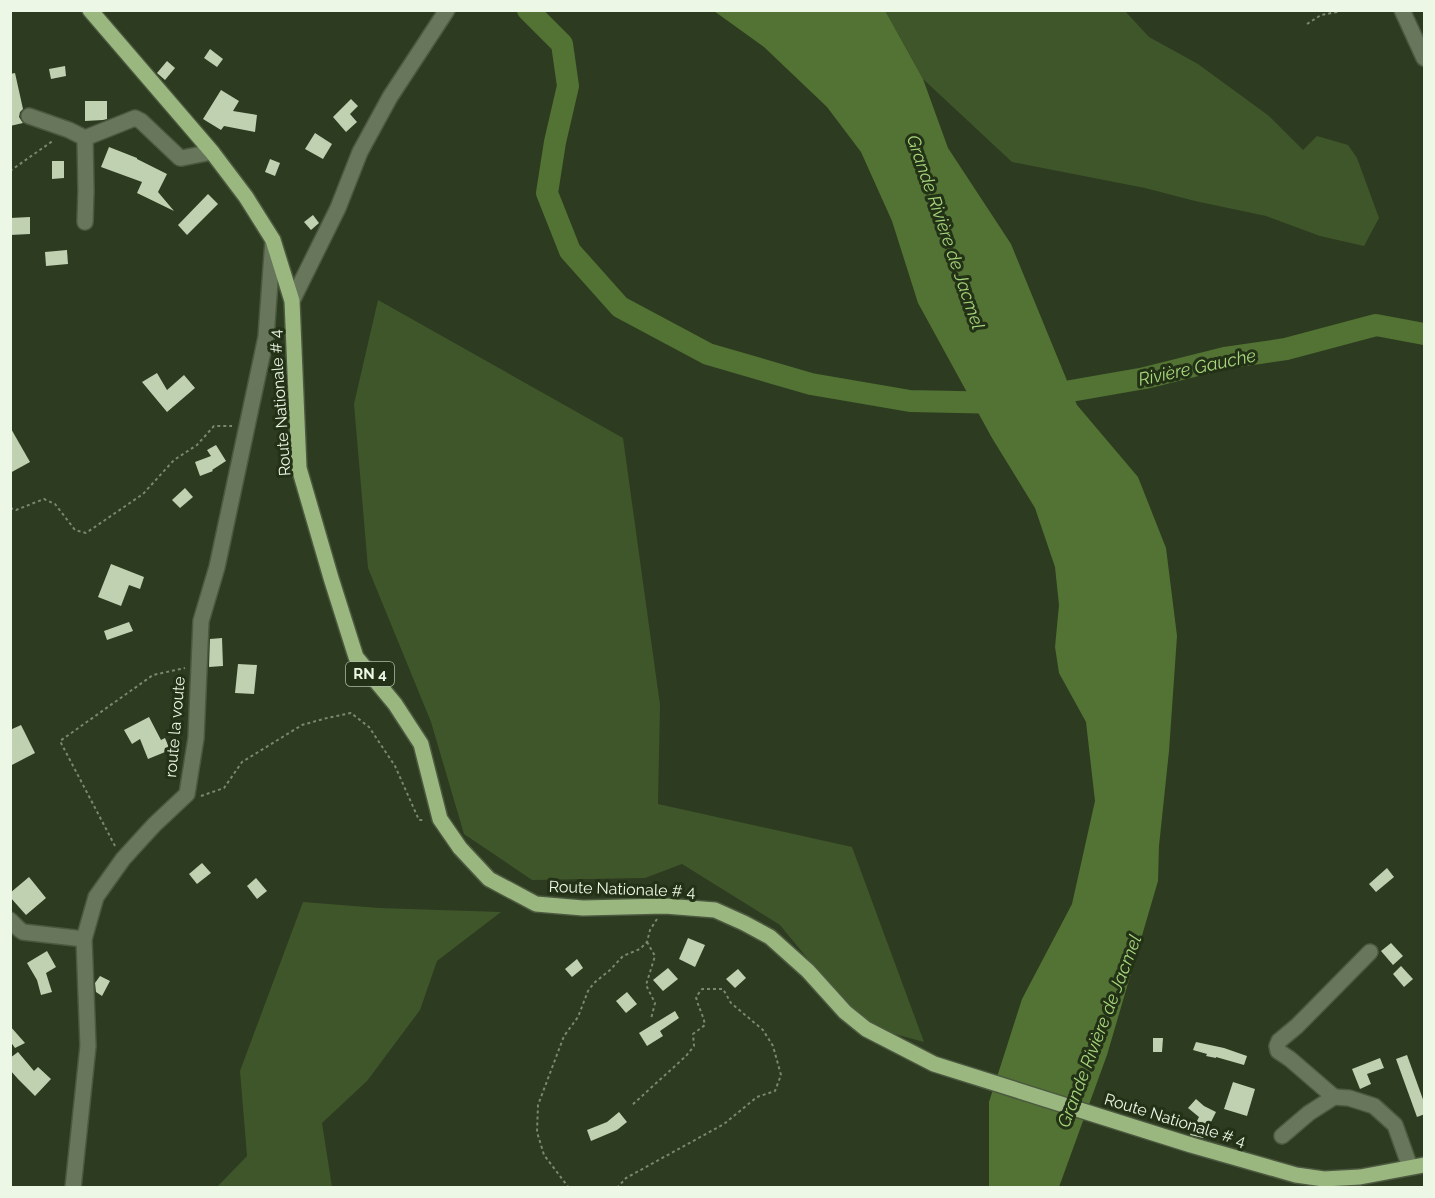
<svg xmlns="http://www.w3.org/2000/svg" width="1435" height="1198" font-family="Raleway,sans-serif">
<rect width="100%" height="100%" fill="#2d3b20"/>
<g fill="#3f562a">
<polygon points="884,11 1125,11 1149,37 1198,64 1269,116 1303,150 1317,136 1348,145 1357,158 1379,218 1364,246 1320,236 1266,216 1195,201 1145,188 1012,162 923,79 887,14"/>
<polygon points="378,300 623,438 660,705 658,804 852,847 924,1042 862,1025 780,925 682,864 645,878 532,880 464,834 431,722 368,568 354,404"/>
<polygon points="303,902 379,908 501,912 437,961 420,1010 367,1081 322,1123 332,1187 217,1187 247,1156 240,1071"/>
</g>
<polygon fill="#527333" points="884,10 887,14 923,79 948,148 1011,244 1077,405 1138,477 1166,548 1177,636 1169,751 1159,846 1158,881 1107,1055 1059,1187 989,1187 989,1102 1022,999 1072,904 1095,801 1086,722 1059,673 1055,647 1059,605 1055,567 1035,508 992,438 918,303 892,221 861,152 827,107 764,47 714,11"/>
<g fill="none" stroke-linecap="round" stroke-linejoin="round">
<g stroke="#527333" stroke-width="22">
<polyline points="528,10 562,44 568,86 555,142 547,193 570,251 620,307 708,354 811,384 910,401 1004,403"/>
<polyline points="1042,396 1145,378 1225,358 1286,349 1376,325 1424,334"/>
</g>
</g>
<g fill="#bfd1b1">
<polygon points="210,49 223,59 217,67 204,58"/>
<polygon points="167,61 175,68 165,80 157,73"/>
<polygon points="65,66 66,76 51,79 49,69"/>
<polygon points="15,73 23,109 20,112 19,117 23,123 10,126 10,74"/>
<polygon points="221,90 239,101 233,111 257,115 255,132 224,126 221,130 203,119"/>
<polygon points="351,99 358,106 350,114 357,122 346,132 333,117"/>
<polygon points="85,101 107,101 107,119 103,120 85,121"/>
<polygon points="315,133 332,144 323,159 305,149"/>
<polygon points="109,147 137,158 137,159 167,174 158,192 174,211 137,193 142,182 101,167"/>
<polygon points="270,159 280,163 275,176 265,172"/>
<polygon points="52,161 64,161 64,178 52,179"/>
<polygon points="208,194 218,204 187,235 178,225"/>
<polygon points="313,215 319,223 311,230 304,222"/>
<polygon points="30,217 30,234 10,235 10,218"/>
<polygon points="67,250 68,264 46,266 45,252"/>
<polygon points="157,373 167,390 184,375 195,388 167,412 142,382"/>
<polygon points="10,427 30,462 10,473"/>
<polygon points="216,445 226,461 212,470 213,471 200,476 195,462 211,456 207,450"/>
<polygon points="185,488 193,497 180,508 172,500"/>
<polygon points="111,564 144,577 140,589 129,585 121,606 98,597"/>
<polygon points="129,622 133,631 107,640 104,631"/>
<polygon points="222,638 223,666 209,667 210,639"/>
<polygon points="238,664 257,665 254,694 235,693"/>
<polygon points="149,717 161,740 165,738 170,750 148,759 140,739 132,744 124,730"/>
<polygon points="21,725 35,753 10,766 10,730"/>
<polygon points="202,863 211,873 197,884 189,874"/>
<polygon points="1387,868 1394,877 1376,892 1369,884"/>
<polygon points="29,877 46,898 26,915 10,897 10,893"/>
<polygon points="256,878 267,891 257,899 247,886"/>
<polygon points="688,938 705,945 695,967 679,959"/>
<polygon points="1391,943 1403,956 1393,965 1381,951"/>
<polygon points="47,951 56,967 46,973 52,992 41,995 37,980 27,963"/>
<polygon points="577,959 583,968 572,977 565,969"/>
<polygon points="1401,966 1413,979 1404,987 1393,974"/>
<polygon points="668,968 678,979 663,991 653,980"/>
<polygon points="738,969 746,978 735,988 726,979"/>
<polygon points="100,976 110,981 102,996 96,992 95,983"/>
<polygon points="627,992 637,1004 626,1013 616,1001"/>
<polygon points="675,1011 679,1018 660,1031 663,1036 647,1046 639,1033"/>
<polygon points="10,1026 25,1043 15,1048 10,1041"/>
<polygon points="1153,1038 1163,1038 1162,1052 1153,1052"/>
<polygon points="1196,1042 1224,1048 1247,1056 1244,1065 1216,1057 1216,1058 1206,1056 1207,1054 1193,1050"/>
<polygon points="18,1052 34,1071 38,1067 51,1079 35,1096 18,1079 10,1070 10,1058"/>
<polygon points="1407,1055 1425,1105 1425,1114 1417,1117 1396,1059"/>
<polygon points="1380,1058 1384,1068 1367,1074 1371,1084 1360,1089 1352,1069"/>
<polygon points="1233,1082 1255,1089 1247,1116 1224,1109"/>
<polygon points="1196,1099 1204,1106 1216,1112 1203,1138 1190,1135 1199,1117 1188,1108"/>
<polygon points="619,1112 627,1122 617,1130 591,1141 587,1130 607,1122"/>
</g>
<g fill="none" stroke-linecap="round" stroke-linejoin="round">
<g stroke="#4c5940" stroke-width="18">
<g id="minor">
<polyline points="1402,10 1424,58"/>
<polyline points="29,116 69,130 85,138 135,118 141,121 180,158 182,158 212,152"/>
<polyline points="85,138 86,191 85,222"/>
<polyline points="292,301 338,208 360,152 390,97 447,10"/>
<polyline points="10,920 19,929 23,932 84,939"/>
<polyline points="1334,1097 1290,1059 1278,1051 1277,1046 1279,1041 1297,1026 1370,952"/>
<polyline points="1282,1136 1309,1113 1334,1097 1349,1098 1374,1106 1395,1125 1410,1167"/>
<polyline points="73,1188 88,1046 84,939 96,897 123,859 154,825 187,794 196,738 201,621 217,567 266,337 273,240"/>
</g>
</g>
<g stroke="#4c5940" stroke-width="18">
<polyline id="major" points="90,10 212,152 246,197 273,240 292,301 299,468 331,578 356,657 395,704 421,744 440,819 460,848 489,879 536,904 583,908 665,906 715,910 744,923 770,937 808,971 845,1012 866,1029 934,1064 1191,1145 1296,1175 1324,1179 1360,1177 1424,1165"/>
</g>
<g stroke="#7b8770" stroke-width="2" stroke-dasharray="3 3" stroke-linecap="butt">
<polyline points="1307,24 1321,15 1337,12 1340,10"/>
<polyline points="10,171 54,140"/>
<polyline points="10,508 16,510 44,499 55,504 75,530 86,533 143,494 174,460 197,445 214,426 232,426"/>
<polyline points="201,796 224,788 242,762 302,725 327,718 351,713 369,727 395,766 419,820 425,820"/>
<polyline points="115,846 60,741 153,675 185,668"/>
<polyline points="647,942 655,956 646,985 655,1003 651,1019"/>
<polyline points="569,1188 544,1155 537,1132 538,1105 564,1036 578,1017 588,991 594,983 610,970 623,956 640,949 647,942 650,930 657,919"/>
<path d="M617,1188L626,1178L724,1124L757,1097L775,1091L781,1075L773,1046L763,1030L731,1003L723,989H702L696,997C698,1007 703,1014 705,1025L693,1034L694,1046L686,1056L631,1106"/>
</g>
<use href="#minor" stroke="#68775c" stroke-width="15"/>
<use href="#major" stroke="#99b77f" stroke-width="15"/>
</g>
<g text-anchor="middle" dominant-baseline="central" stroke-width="6" stroke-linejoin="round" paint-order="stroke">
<rect fill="#233116" stroke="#b0bca8" stroke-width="1.5" x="346" y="662" width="48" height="24" rx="4.5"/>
<g font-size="15" font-weight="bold" fill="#edf7e6">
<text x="370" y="674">RN 4</text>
</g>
<g font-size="16" fill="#edf7e6" stroke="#233116">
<text transform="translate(280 403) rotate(-94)">Route Nationale # 4</text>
<text transform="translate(175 727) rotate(-85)">route la voute</text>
<text transform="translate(622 889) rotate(2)">Route Nationale # 4</text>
<text transform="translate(1175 1120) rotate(17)">Route Nationale # 4</text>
</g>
<g font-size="18" font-style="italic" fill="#a7d77c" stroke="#233116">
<text transform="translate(946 232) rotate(71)">Grande Rivière de Jacmel</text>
<text transform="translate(1197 367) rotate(-12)">Rivière Gauche</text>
<text transform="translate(1099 1031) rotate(-69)">Grande Rivière de Jacmel</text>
</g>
</g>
<rect width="1435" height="1198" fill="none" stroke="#edf7e6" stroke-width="24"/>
</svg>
